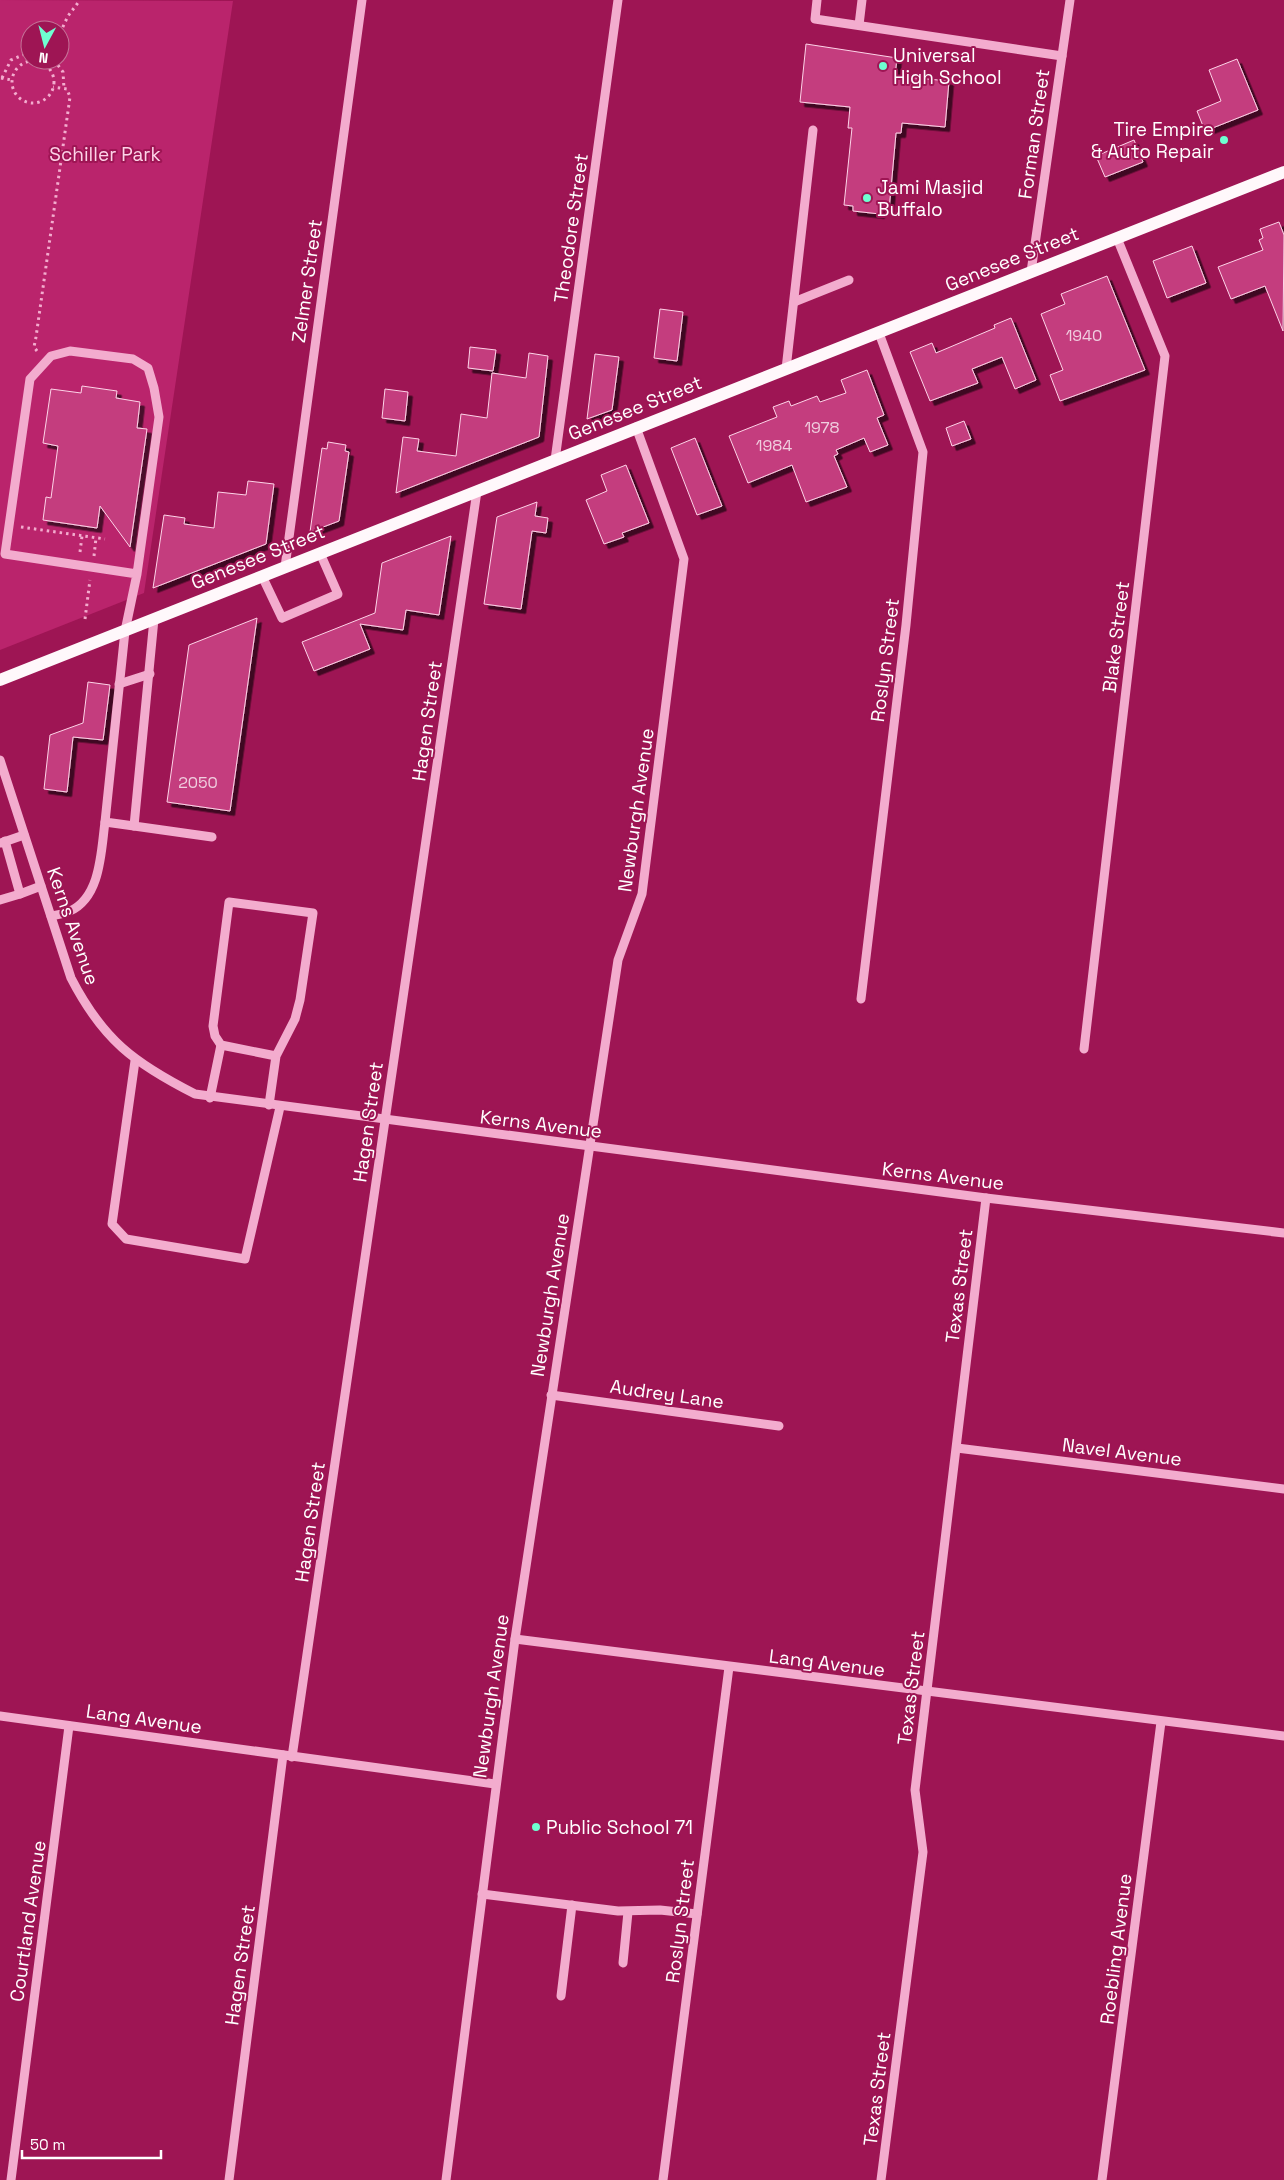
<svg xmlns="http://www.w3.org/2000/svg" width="1284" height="2180" font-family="'Space Grotesk',sans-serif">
<defs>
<filter id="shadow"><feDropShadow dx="4.5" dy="4.5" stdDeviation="0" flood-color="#0009"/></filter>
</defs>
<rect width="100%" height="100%" fill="#9e1554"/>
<path fill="#ba246c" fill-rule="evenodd" d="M0,0L233,1L144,593L0,650ZM30,30H60V60H30Z"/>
<g fill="#c43d7e" stroke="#fdd4e8" filter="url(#shadow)">
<polygon points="806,44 897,58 895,76 949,81 945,127 902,123 901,133 896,133 889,210 880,209 880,214 853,211 853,206 844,205 852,128 848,128 850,107 800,102"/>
<polygon points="1237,59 1258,110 1205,131 1197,111 1221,101 1209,70"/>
<polygon points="1134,140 1143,162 1105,177 1096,156"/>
<polygon points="1279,222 1284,235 1283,331 1265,286 1231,299 1218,267 1263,250 1259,240 1263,238 1260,229"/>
<polygon points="1192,246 1206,283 1167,298 1153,261"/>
<polygon points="1107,276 1145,370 1060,401 1050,375 1063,370 1041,314 1065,304 1061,294"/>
<polygon points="660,309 683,312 677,361 654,358"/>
<polygon points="1011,318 1036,380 1015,389 1002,357 972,369 978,383 930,401 910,352 932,343 936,353 995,328 994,325"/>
<polygon points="470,347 496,350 493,371 468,368"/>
<polygon points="529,353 548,356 539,437 396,493 403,437 419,439 417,451 456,456 461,414 487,418 492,373 526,378"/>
<polygon points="595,354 619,357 612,410 587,419"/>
<polygon points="867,370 884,415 877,418 888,445 870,452 864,438 836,450 838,454 834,456 847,487 806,502 792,465 748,483 729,436 777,417 773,407 789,401 791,406 817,396 820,402 846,393 841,380"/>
<polygon points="82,386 117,391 116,398 140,402 137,428 147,429 130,547 100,506 97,528 43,520 46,497 51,498 58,446 43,443 51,389 81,393"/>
<polygon points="385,389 408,392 405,421 382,418"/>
<polygon points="964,421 971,439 952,446 946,428"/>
<polygon points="695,438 722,506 697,515 671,448"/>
<polygon points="328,442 346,445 345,451 349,452 339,521 310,532 322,448 327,449"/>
<polygon points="626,465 649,523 622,533 624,537 604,544 586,500 607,491 601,475"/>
<polygon points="248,481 274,484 266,544 153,588 164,515 185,518 184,524 214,528 218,492 246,495"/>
<polygon points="537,502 535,516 548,518 546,533 532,531 521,609 484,604 497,517"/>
<polygon points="451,536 439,615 406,610 403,630 360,624 370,649 314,671 302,642 375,613 382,563"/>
<polygon points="257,618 230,811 167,802 189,645"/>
<polygon points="88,682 110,685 103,740 73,737 67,792 44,789 50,735 83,723"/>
</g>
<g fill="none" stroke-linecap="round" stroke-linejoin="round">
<g stroke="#f3acce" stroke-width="3" stroke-dasharray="2.5 4" stroke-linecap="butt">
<polyline points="60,33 68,16 80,0"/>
<polyline points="54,60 63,72 64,89"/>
<circle cx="33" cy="82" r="21"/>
<polyline points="1,78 12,80"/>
<polyline points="2,78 11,60 30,52"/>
<polyline points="37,351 34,347 36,337 70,97 67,89 53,87"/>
<polyline points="21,527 105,539"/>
<polyline points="80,552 82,536"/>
<polyline points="94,556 96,538"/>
<polyline points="85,619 90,580"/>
</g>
<g stroke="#f3acce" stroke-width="9">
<polyline points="817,0 815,19 1062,56"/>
<polyline points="859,25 862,0"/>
<polyline points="1031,272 1070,0"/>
<polyline points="794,302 849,280"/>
<polyline points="786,369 813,130"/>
<polyline points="555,460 618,0"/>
<polyline points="285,567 362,0"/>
<polyline points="262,576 282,618 338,594 320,553"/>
<polyline points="154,619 134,826 212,837"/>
<polyline points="119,684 150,674"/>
<path d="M0,760L71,978C103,1040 134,1063 195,1094L986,1198L1284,1233"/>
<polyline points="134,826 105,822 125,631 137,574 159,417 154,388 148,368 133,359 70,351 51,356 30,379 5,554 137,574"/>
<polyline points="1,843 24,835"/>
<polyline points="20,894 41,886"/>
<polyline points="0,900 20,894 5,841"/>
<path d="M51,916C57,915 65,914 70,911C101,897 101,851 105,822"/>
<polyline points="861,999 906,625 923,452 879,333"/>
<polyline points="1084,1049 1165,356 1117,238"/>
<polyline points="135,1061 112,1224 126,1239 245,1259 280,1107"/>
<polyline points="210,1098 221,1045"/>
<polyline points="269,1105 276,1056 295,1019 300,1000 313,913 229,902 213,1026 215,1036 221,1045 276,1056"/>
<polyline points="551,1395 779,1426"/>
<polyline points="957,1448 1284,1489"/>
<polyline points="515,1639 1284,1736"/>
<polyline points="0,1716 495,1784"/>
<polyline points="292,1757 477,491"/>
<polyline points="482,1894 618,1911 660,1910 697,1914"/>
<polyline points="623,1963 628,1912"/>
<polyline points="561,1996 572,1905"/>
<polyline points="11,2180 69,1726"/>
<polyline points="229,2180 283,1755"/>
<polyline points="446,2180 515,1639 618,960 642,894 684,559 636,427"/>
<polyline points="663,2180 729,1667"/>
<polyline points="881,2180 923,1852 915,1790 986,1198"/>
<polyline points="1102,2180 1161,1722"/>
</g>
<polyline stroke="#fff8fb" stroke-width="12" points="0,680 1284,172"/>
</g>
<g fill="#6effd1" stroke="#9e1554" stroke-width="2">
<circle cx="883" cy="66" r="5"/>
<circle cx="1224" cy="140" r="5"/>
<circle cx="867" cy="198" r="5"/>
<circle cx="536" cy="1827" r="5"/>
</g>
<g text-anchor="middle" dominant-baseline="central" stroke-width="4" stroke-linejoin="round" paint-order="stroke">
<g font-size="16" fill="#f0cedf">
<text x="1084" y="335">1940</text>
<text x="822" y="427">1978</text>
<text x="774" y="445">1984</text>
<text x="198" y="782">2050</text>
</g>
<g font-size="19" fill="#fff" stroke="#9e1554" text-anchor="start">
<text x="893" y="55">Universal<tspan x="893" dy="22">High School</tspan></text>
<text x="1214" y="129" text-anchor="end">Tire Empire<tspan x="1214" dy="22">&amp; Auto Repair</tspan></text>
<text x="877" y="187">Jami Masjid<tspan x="877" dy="22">Buffalo</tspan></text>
<text x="546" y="1827">Public School 71</text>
</g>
<g font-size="19" fill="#fff" stroke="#9e1554">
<text transform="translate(1034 134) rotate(-82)">Forman Street</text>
<text transform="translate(571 228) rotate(-82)">Theodore Street</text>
<text transform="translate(1012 259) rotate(-22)">Genesee Street</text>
<text transform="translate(307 281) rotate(-82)">Zelmer Street</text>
<text transform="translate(635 408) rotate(-22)">Genesee Street</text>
<text transform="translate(258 557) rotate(-22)">Genesee Street</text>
<text transform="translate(1116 637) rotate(-83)">Blake Street</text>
<text transform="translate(885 660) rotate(-83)">Roslyn Street</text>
<text transform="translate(427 721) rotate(-82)">Hagen Street</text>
<text transform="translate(636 810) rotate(-82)">Newburgh Avenue</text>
<text transform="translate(73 926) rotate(71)">Kerns Avenue</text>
<text transform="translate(368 1122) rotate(-82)">Hagen Street</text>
<text transform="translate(541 1124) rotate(7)">Kerns Avenue</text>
<text transform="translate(943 1176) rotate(7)">Kerns Avenue</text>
<text transform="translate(959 1286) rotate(-83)">Texas Street</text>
<text transform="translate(550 1295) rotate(-81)">Newburgh Avenue</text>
<text transform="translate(667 1394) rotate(8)">Audrey Lane</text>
<text transform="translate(1122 1452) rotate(7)">Navel Avenue</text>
<text transform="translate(310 1522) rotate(-82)">Hagen Street</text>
<text transform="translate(827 1663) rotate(7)">Lang Avenue</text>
<text transform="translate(911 1688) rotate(-83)">Texas Street</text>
<text transform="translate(491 1696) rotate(-82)">Newburgh Avenue</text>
<text transform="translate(144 1719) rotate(8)">Lang Avenue</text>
<text transform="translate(28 1921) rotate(-82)">Courtland Avenue</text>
<text transform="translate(680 1921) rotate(-83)">Roslyn Street</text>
<text transform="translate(1116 1949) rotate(-83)">Roebling Avenue</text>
<text transform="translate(240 1965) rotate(-82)">Hagen Street</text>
<text transform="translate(877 2089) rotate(-83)">Texas Street</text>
</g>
<g font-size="19" fill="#fdd4e8" stroke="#9e1554">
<text x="105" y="154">Schiller Park</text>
</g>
</g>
<g transform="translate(45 45) rotate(187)"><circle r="24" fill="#9e1554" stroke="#c57398"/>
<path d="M0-4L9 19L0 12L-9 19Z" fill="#6effd1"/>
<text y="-8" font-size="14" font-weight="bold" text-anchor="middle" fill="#ffffff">N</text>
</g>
<path d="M22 2150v8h139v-8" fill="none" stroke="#ffffff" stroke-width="2.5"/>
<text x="30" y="2150" font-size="15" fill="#ffffff" stroke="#9e1554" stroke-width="4" paint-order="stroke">50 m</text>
</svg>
